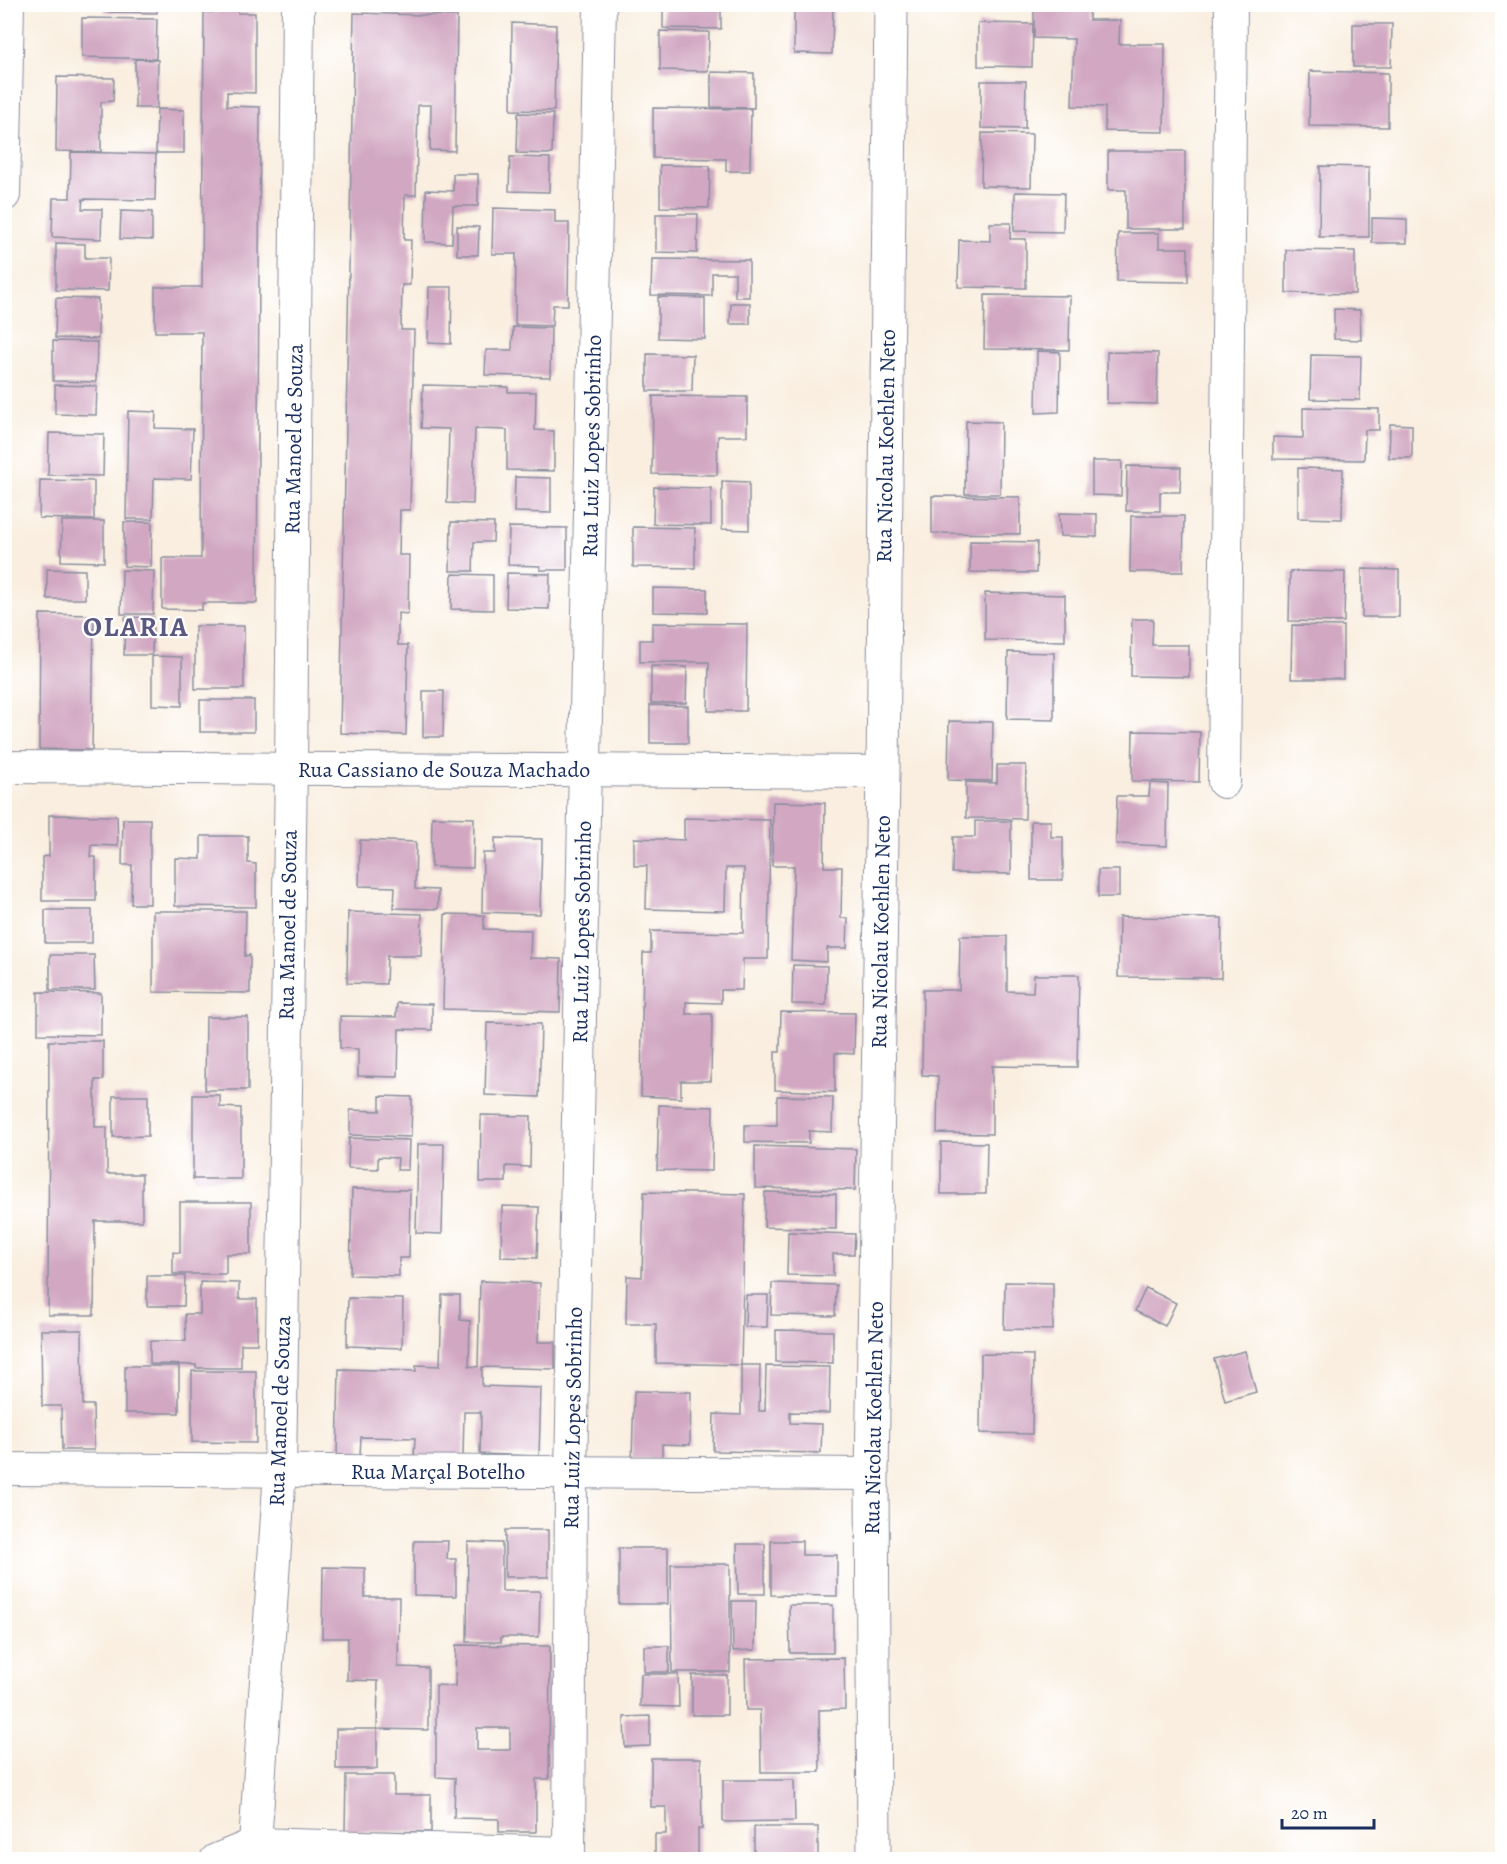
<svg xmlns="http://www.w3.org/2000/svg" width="1507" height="1864" font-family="Alegreya,serif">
<rect width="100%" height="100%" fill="#fff"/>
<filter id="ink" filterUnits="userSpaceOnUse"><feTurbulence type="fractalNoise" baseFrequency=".0167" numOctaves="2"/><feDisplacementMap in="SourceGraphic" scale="12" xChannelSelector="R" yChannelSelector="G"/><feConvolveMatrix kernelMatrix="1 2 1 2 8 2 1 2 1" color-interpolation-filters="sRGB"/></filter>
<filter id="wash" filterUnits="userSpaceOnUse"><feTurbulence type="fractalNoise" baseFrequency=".008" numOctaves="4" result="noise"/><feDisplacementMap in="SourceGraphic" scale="24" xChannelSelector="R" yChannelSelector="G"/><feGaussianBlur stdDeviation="1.35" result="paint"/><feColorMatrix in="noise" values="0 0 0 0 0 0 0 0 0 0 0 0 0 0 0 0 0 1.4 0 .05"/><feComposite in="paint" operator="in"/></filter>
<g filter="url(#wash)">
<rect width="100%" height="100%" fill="#f9eedf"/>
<g id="blocks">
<g fill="#d1a7c2" fill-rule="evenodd">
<polygon points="105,4 157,4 157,13 105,12"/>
<polygon points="663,4 721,4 721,29 663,28"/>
<polygon points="794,4 833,4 832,54 794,53"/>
<polygon points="1034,4 1090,4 1089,20 1120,20 1119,44 1165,44 1164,132 1105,131 1105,107 1072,106 1074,39 1034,38"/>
<polygon points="217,5 238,5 238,13 255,13 255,93 227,92 227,106 260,107 257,603 202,603 202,610 162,609 162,558 201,558 202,332 155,332 155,287 202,287 204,12 217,13"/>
<polygon points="354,13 457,16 455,151 430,150 431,105 418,105 416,195 405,195 404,240 411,240 410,285 402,285 401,330 414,330 410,510 400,510 399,555 409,555 408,614 398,613 398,645 408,645 406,735 340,733"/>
<polygon points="82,18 157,19 156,59 82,57"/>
<polygon points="512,23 556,25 554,111 511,110"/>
<polygon points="978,23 1033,24 1032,67 978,66"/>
<polygon points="1353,24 1392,24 1391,67 1353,67"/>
<polygon points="660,31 709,32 708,71 660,70"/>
<polygon points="135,59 158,60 157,108 135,108"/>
<polygon points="1310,71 1388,73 1388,127 1309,126"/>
<polygon points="711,72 754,73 754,108 711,107"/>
<polygon points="57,77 114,78 113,101 101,102 101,152 56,151"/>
<polygon points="981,81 1026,81 1025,129 981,128"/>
<polygon points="653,108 751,109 750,171 726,171 726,159 653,158"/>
<polygon points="157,109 184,110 184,153 156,153"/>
<polygon points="518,113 553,114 552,154 517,153"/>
<polygon points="982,133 1032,134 1031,187 981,186"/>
<polygon points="1108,151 1185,151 1185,229 1126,229 1126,190 1108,190"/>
<polygon points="71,152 156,154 155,200 83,199 82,209 102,209 101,239 52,237 53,198 70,198"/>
<polygon points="510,157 550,158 549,192 509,191"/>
<polygon points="660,165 710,166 709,208 660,207"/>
<polygon points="1320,166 1369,167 1369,237 1319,237"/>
<polygon points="453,174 478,174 478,206 453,206 452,243 425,242 426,190 453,191"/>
<polygon points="1015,192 1064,193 1063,232 1014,231"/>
<polygon points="493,208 555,210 555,223 569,223 568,305 553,305 552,326 515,325 516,254 492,254"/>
<polygon points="121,211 152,212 152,240 120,239"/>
<polygon points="656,214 698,214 697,253 656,252"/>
<polygon points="1372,218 1407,219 1407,243 1372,243"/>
<polygon points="990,223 1011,223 1010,239 1026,239 1026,288 958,287 959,240 990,241"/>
<polygon points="457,226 479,227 478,255 457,255"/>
<polygon points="1118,233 1159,233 1159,248 1188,248 1188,282 1117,281"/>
<polygon points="56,243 85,244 85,258 109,258 108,291 56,290"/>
<polygon points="1286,250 1355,251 1355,294 1286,293"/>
<polygon points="652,259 749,260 749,297 735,297 735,273 712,273 712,296 651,295"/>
<polygon points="429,287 452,287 451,344 428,343"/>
<polygon points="985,295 1070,296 1069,350 984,349"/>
<polygon points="658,297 705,298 705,339 658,338"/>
<polygon points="56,298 98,299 98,339 55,338"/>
<polygon points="731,303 750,303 750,324 730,324"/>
<polygon points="1334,309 1360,310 1361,340 1334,339"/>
<polygon points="513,327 551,328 550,377 485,375 486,350 512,350"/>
<polygon points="53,341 97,342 96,382 53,381"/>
<polygon points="1037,351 1060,352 1059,412 1036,413"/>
<polygon points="1107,352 1158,353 1157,404 1107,403"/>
<polygon points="647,354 693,355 692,391 647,391"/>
<polygon points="1311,355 1361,356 1360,400 1310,399"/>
<polygon points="55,385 97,386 96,415 55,414"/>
<polygon points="423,385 508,387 508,392 536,392 535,430 554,431 554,471 507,470 507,430 475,429 473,504 447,503 449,429 421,428"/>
<polygon points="653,396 747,397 747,436 718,436 717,475 652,474"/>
<polygon points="1303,408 1379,409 1379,430 1365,430 1364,460 1273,459 1273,437 1303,438"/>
<polygon points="128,411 156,412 155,428 193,429 191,479 154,478 153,519 126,519"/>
<polygon points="966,421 1001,422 1000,494 965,494"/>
<polygon points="1390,424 1412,425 1412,458 1389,458"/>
<polygon points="49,433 104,434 103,476 48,475"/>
<polygon points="1092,461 1122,461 1121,496 1092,495"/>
<polygon points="1127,466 1181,467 1180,492 1160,492 1160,511 1126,511"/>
<polygon points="1298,468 1343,469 1342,519 1298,518"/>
<polygon points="515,477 551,478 551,513 514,512"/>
<polygon points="40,480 94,481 94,520 39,518"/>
<polygon points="722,481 749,482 749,530 722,529"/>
<polygon points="654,487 711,488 711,525 653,524"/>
<polygon points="932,496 1020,497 1020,534 932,533"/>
<polygon points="1059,513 1097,514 1097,537 1060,536"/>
<polygon points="1131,516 1184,516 1183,572 1130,572"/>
<polygon points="62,521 104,521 104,562 61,561"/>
<polygon points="124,522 152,522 151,567 124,566"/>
<polygon points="451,522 494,523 493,542 474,542 473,571 450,571"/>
<polygon points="509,527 567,528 567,570 540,570 540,566 508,565"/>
<polygon points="633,527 695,528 695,568 633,567"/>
<polygon points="970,541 1037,542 1036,573 970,572"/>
<polygon points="47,569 85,570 85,599 47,599"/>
<polygon points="1362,569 1399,570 1399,617 1362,617"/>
<polygon points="122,570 154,571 153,614 121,614"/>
<polygon points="1290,571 1345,572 1344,622 1289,621"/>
<polygon points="507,573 550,574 549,609 506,608"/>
<polygon points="452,574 493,575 493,610 451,609"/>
<polygon points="653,588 707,589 707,613 653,612"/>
<polygon points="985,593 1065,595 1065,641 985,640"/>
<polygon points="40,614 94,615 92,750 39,749"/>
<polygon points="125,617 153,618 152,655 124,655"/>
<polygon points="1132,619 1153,619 1152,645 1189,645 1189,677 1131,676"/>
<polygon points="652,623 747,624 746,711 708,711 709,662 640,662 640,640 652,640"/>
<polygon points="1292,625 1343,626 1343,679 1291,679"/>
<rect x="195" y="626" width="49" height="63"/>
<polygon points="1008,652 1054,653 1054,720 1007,719"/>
<polygon points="152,656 182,657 182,706 152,705"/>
<polygon points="651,666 687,667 686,703 651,703"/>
<polygon points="423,691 444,691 443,737 423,737"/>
<rect x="200" y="700" width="54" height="32"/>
<polygon points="650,705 688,706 688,743 650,743"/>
<polygon points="949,721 993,722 992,781 948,780"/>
<polygon points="1133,731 1200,732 1199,782 1132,781"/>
<polygon points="997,765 1026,765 1025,819 966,818 966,782 997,783"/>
<polygon points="1150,783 1168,784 1167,846 1116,844 1117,796 1149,796"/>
<polygon points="773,802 825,803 824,867 842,867 841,918 848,918 847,948 827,948 827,962 791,960 794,866 772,866"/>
<polygon points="49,815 117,816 118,846 91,845 90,857 96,857 96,901 42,901 42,857 49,856"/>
<polygon points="432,817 474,818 473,868 431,867"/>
<polygon points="684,818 770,820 768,959 743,959 742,990 721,990 721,1003 686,1002 686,1014 712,1014 711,1081 681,1081 681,1098 641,1096 643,953 651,953 651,931 743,933 744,868 726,868 725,911 646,909 647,866 634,866 634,838 684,840"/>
<polygon points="123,819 150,819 150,904 131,904 132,865 122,865"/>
<polygon points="975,821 1011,821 1011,874 952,873 953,837 975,837"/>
<polygon points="1031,821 1051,821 1051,837 1063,837 1063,880 1031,880"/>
<polygon points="201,836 248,836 248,863 256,864 256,907 175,906 175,858 201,859"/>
<polygon points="495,838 542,839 540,914 482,912 483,853 495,853"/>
<polygon points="360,840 416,842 415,889 438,890 438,909 394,908 395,887 359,886"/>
<rect x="1098" y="870" width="21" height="27"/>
<rect x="45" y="910" width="47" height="33"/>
<polygon points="153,911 246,911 245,956 250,955 250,993 153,992"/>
<polygon points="348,912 422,914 421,956 387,956 386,984 347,983"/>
<polygon points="445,914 484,915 484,929 531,930 530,958 561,959 560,1012 443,1009"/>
<polygon points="1119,917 1222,918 1221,978 1118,977"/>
<polygon points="960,936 1007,936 1007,991 1033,992 1034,975 1079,975 1077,1067 992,1066 992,1134 937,1133 938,1076 922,1075 923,990 959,990"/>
<polygon points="50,955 94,955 95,990 50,990"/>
<polygon points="793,965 827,966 826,1005 792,1004"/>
<polygon points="38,992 101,993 101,1035 38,1034"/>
<polygon points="397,1003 432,1004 432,1030 399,1029 398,1077 358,1076 358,1049 340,1048 340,1016 396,1017"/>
<polygon points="781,1012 855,1013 854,1054 835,1053 835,1092 775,1090 775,1052 780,1052"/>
<polygon points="206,1017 248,1017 248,1090 205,1090"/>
<polygon points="487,1023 541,1024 539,1097 485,1095"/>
<polygon points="49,1041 103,1041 103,1080 95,1080 95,1127 107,1127 107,1174 142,1174 142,1221 95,1221 94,1315 48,1315"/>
<polygon points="193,1095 220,1095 220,1107 241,1108 241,1179 193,1179"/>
<polygon points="113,1096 148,1096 148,1136 113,1137"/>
<polygon points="380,1096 412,1097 411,1137 350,1135 350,1110 380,1111"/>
<polygon points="777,1096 833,1097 832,1132 809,1131 809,1143 745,1142 745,1125 777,1125"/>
<polygon points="659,1105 713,1107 712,1171 657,1170"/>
<polygon points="481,1115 531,1116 530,1167 506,1166 506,1182 480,1182"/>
<polygon points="349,1138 409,1140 408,1170 397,1170 398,1158 378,1157 378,1169 348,1168"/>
<polygon points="941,1142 987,1143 986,1194 941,1194"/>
<polygon points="418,1144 444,1144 442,1234 416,1233"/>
<polygon points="755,1146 856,1149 855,1190 755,1188"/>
<polygon points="352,1189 410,1190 409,1258 399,1258 399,1276 350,1275"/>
<polygon points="644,1192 745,1194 741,1365 760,1365 759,1411 765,1411 766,1366 830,1367 829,1413 790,1412 790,1423 822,1424 821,1453 713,1451 714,1414 741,1415 741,1365 656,1363 656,1324 626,1324 627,1276 642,1277"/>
<polygon points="765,1192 836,1194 836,1229 764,1227"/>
<polygon points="180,1202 251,1202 251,1254 226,1254 226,1274 173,1274 173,1252 180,1253"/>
<polygon points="502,1206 539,1207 537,1258 501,1257"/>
<polygon points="788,1232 855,1234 854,1254 833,1254 833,1276 787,1275"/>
<polygon points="147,1276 185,1276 184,1306 147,1306"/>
<polygon points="480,1281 540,1283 538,1342 555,1342 555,1369 482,1367 482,1386 541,1388 539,1456 480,1454 481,1412 464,1412 463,1457 414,1456 415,1438 361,1437 360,1456 337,1456 339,1369 416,1371 416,1365 440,1366 442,1295 460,1295 460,1320 470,1321 469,1366 478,1367"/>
<polygon points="200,1282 239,1283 239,1299 257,1299 257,1344 241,1344 241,1368 196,1368 196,1365 150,1364 150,1341 186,1341 185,1314 200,1314"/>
<polygon points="1005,1282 1053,1283 1053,1330 1004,1329"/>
<polygon points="772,1283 836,1285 835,1316 771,1315"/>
<polygon points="1146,1288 1176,1303 1165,1326 1135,1311"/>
<polygon points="746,1295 768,1295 767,1327 745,1327"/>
<polygon points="348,1298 403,1299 402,1348 347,1346"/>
<polygon points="41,1330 82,1330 83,1405 93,1405 94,1450 62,1450 61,1406 42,1406"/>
<polygon points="776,1330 833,1331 833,1363 776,1362"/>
<polygon points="1245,1351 1256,1392 1225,1401 1214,1359"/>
<polygon points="981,1354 1033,1355 1032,1434 980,1433"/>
<rect x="125" y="1366" width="54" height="47"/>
<polygon points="192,1371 256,1371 256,1443 192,1442"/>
<polygon points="634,1391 691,1392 690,1445 662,1444 662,1459 632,1459"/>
<rect x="505" y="1530" width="43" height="47"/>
<polygon points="414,1541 448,1541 447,1559 456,1559 456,1596 414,1595"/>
<polygon points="771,1541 802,1541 802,1555 837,1555 837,1596 771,1595"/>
<polygon points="468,1542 502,1543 502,1591 540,1591 539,1637 501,1637 501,1642 467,1642"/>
<polygon points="737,1544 765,1544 765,1594 738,1594"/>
<rect x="619" y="1548" width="49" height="56"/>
<polygon points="671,1564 730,1564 730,1672 672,1672"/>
<polygon points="323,1567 365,1568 365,1597 399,1597 398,1667 428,1668 428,1730 377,1729 378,1681 347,1680 348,1638 322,1638"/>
<polygon points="732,1601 756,1601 755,1650 733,1651"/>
<polygon points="789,1605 833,1605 833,1653 790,1653"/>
<path d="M456,1645L550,1646L549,1779H536V1832H499V1819L454,1818L455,1778L436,1777V1685L455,1686ZM477,1728H510V1750H477Z"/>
<rect x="644" y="1646" width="25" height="26"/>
<polygon points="844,1658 845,1709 819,1710 820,1772 761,1772 760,1710 746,1710 745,1659"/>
<polygon points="641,1674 678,1674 679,1707 640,1706"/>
<rect x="692" y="1675" width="35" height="40"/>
<polygon points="650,1716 650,1746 625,1747 624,1717"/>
<rect x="336" y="1729" width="41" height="40"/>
<polygon points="651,1758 701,1758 702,1829 698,1829 698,1860 655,1860 655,1834 666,1834 666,1807 651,1807"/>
<polygon points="346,1775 394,1775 394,1795 431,1795 431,1832 345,1831"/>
<polygon points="723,1780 794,1780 795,1821 723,1822"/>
<rect x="754" y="1827" width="64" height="29"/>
</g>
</g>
</g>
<g filter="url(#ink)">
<use href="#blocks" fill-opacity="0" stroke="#8a8e9e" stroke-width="1.5"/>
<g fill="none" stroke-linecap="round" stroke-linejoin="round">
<g stroke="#8a8e9e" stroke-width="34">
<g id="minor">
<polyline points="4,195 8,4"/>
<polyline points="4,767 883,772"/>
<polyline points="1224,782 1231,4"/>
<polyline points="4,1469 872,1474"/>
<polyline points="255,1844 280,1471 291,769 298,4"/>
<polyline points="216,1860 255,1844 569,1853"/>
<polyline points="569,1860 571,1473 600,4"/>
</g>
</g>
<g stroke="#8a8e9e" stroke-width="35">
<polyline id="major" points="874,1860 872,1474 883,772 891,4"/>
</g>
<use href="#minor" stroke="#fff" stroke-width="32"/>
<use href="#major" stroke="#fff" stroke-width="33"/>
</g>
</g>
<g text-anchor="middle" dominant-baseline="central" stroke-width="4.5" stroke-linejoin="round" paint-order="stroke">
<g font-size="22" fill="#1b2f5e" stroke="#fff">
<text transform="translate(294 439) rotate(-89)">Rua Manoel de Souza</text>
<text transform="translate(592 446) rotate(-89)">Rua Luiz Lopes Sobrinho</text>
<text transform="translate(886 446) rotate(-89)">Rua Nicolau Koehlen Neto</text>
<text x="444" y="770">Rua Cassiano de Souza Machado</text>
<text transform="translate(288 925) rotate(-89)">Rua Manoel de Souza</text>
<text transform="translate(582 932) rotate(-89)">Rua Luiz Lopes Sobrinho</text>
<text transform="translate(881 932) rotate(-89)">Rua Nicolau Koehlen Neto</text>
<text transform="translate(280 1411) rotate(-88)">Rua Manoel de Souza</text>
<text transform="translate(573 1418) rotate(-89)">Rua Luiz Lopes Sobrinho</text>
<text transform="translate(874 1418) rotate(-89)">Rua Nicolau Koehlen Neto</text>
<text x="438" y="1472">Rua Marçal Botelho</text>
</g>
<g font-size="28" font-weight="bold" letter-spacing="1.5" fill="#5b5981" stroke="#fff">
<text x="136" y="627">OLARIA</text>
</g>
</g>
<rect width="1507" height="1864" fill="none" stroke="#fff" stroke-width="24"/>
<path d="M1282 1819v9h92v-9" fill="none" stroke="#1b2f5e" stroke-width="3"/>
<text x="1291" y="1819" font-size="18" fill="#1b2f5e" stroke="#ffffff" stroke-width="4.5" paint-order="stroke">20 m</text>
</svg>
